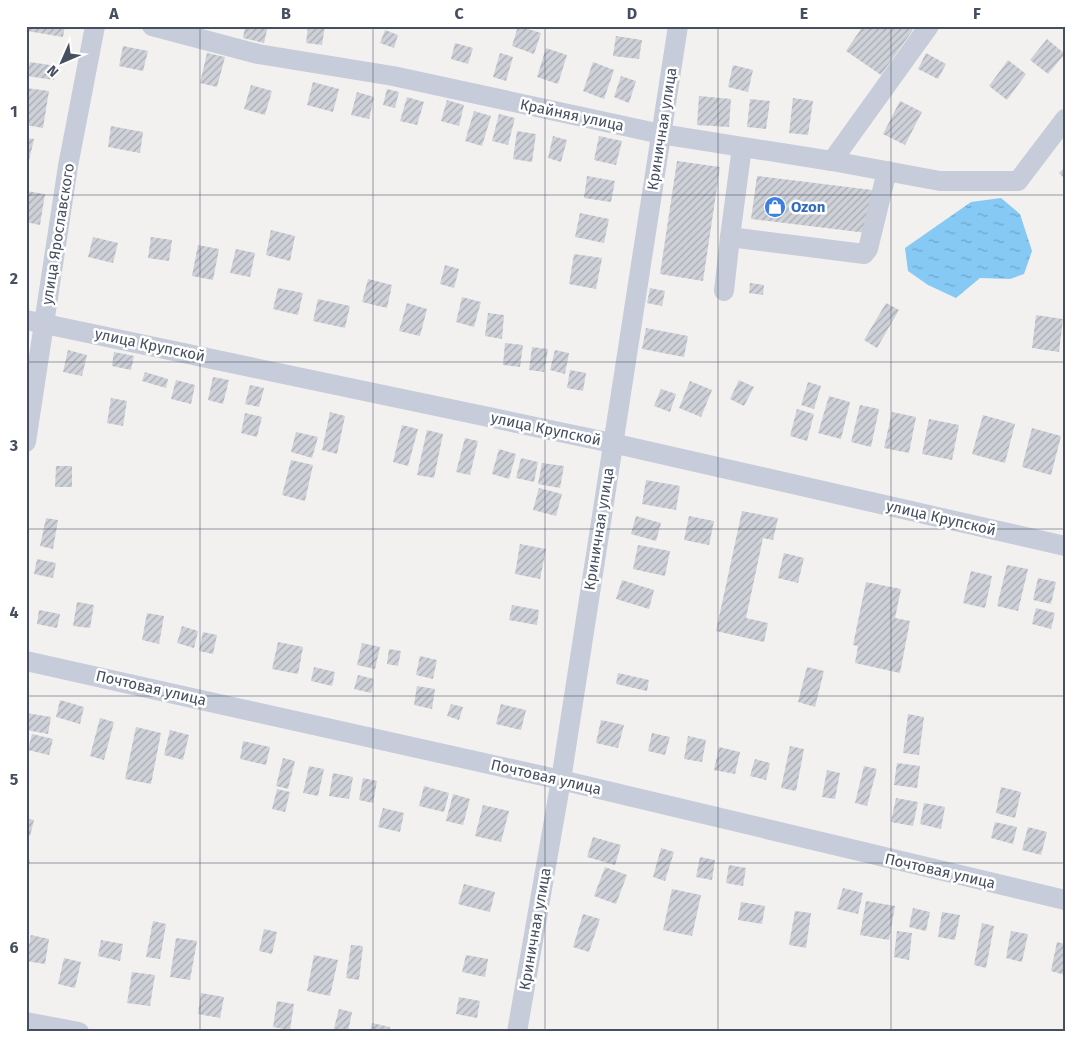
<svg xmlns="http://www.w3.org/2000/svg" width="1091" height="1058" font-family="'Fira Sans',sans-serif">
<defs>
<pattern id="water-ripples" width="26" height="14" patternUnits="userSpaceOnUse" patternTransform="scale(1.25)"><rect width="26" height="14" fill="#85c9f4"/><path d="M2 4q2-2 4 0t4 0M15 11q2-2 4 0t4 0" fill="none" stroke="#6fa6c9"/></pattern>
<pattern id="building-hatch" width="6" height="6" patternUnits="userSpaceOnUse" patternTransform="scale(1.25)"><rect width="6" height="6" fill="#cfd1d8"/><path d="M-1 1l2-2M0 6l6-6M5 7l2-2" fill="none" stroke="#aaacb3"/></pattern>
</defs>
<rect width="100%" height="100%" fill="#f3f1f0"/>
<polygon fill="url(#water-ripples)" points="1001,198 1020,214 1032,251 1024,274 1010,279 980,278 956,298 928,285 908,271 905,248 971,202"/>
<g fill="url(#building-hatch)">
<polygon points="28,26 65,26 63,37 27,31"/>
<polygon points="245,26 268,26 264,43 243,38"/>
<polygon points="308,26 325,26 322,45 306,43"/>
<polygon points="518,26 541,33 534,54 512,46"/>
<polygon points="863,26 908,26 913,30 881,75 846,51"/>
<polygon points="385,30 398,35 394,48 380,43"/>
<polygon points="616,36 642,40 639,59 613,56"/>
<polygon points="1047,39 1065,54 1048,74 1030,60"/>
<polygon points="455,43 473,48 468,64 451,59"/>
<polygon points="123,46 148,51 143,71 119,66"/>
<polygon points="546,48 567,55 558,84 537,77"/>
<polygon points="207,53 225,57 217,87 200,83"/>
<polygon points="500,53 513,57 506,81 493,77"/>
<polygon points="926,53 946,64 938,79 918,69"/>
<polygon points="1008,60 1026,74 1007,100 989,86"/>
<polygon points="30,62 56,66 54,80 27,76"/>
<polygon points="593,62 614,70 604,99 583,91"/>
<polygon points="733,65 753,70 748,92 728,87"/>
<polygon points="621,76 636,81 629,103 614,97"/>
<polygon points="313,82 339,89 333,112 307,105"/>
<polygon points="251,85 272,91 265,115 244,109"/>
<polygon points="26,88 49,91 43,128 26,125"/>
<polygon points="387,89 399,92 395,108 383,105"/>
<polygon points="357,92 374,97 369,119 351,115"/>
<polygon points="699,96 731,99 729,127 697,125"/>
<polygon points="407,97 424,102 417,125 400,121"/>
<polygon points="793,98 813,101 808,135 789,133"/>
<polygon points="750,99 770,101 766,129 747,127"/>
<polygon points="447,100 464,105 459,126 441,121"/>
<polygon points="900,101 922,112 905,145 883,134"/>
<polygon points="474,111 491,116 482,146 465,141"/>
<polygon points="499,114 515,118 508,145 492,141"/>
<polygon points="111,126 143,132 140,153 108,147"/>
<polygon points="517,131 536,134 532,162 513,159"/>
<polygon points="553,136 567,140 561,162 548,158"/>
<polygon points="599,136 622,141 616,165 594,160"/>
<polygon points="26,138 34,139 27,169 26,169"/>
<polygon points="677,161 720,167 703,281 660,274"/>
<polygon points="1065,167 1065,179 1059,173"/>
<polygon points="587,176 615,181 611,202 584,198"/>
<polygon points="757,176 872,190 867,233 751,219"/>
<polygon points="26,191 45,194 40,225 26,222"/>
<polygon points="580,213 609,219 604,243 575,237"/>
<polygon points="271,230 295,236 290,261 266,255"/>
<polygon points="93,237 118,243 113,263 88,257"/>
<polygon points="151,237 172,240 169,261 148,258"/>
<polygon points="198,245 219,249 213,280 192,276"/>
<polygon points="236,249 255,253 250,277 230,273"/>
<polygon points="574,254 602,258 596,289 569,284"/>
<polygon points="445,265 459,269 454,288 440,284"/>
<polygon points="368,279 392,285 387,308 362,302"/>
<polygon points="750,283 764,285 763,295 749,293"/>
<polygon points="278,288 303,293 298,315 273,309"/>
<polygon points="650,288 665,291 662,306 647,303"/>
<polygon points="462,297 481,302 474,327 456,322"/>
<polygon points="318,299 350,306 345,328 313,321"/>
<polygon points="407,303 427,309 420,336 399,331"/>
<polygon points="886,303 899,310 877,348 864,340"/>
<polygon points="488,313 504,315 502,339 485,336"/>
<polygon points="1036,315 1063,319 1059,352 1032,348"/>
<polygon points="646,328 688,336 684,357 642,349"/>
<polygon points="505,343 523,345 520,367 503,365"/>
<polygon points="532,347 548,349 544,372 529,370"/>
<polygon points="68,350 87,355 82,376 63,372"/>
<polygon points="555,350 569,353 565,374 550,370"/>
<polygon points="114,352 134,356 131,370 112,366"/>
<polygon points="570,370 586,373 583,391 567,388"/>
<polygon points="145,372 168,379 166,388 142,381"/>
<polygon points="213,377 229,380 223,404 208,400"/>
<polygon points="176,380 195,385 191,404 171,399"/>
<polygon points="739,380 754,387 744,406 730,399"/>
<polygon points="690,381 712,390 701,417 679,408"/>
<polygon points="808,382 821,386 814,409 801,405"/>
<polygon points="250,385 264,388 259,407 245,404"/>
<polygon points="661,389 676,394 670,412 654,406"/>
<polygon points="829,396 850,402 841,439 818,433"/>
<polygon points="111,398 127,401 123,426 107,423"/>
<polygon points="860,405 879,409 871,447 851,442"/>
<polygon points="797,409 814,414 807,441 790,436"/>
<polygon points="330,412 345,416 337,454 322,450"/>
<polygon points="892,412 916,417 909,453 884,448"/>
<polygon points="245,413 262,417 257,437 241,433"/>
<polygon points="983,415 1015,424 1005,463 972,454"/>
<polygon points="929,419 959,425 952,460 922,454"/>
<polygon points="402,425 418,429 408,466 393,462"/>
<polygon points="1032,428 1061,436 1051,475 1022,467"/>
<polygon points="427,430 443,434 434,478 417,475"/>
<polygon points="296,432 318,437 312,458 291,452"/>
<polygon points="465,438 478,441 470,475 456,472"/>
<polygon points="499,449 516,454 509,479 492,474"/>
<polygon points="521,458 538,462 534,482 516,478"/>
<polygon points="291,460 313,465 305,501 282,495"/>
<polygon points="542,463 564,466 560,488 538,484"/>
<polygon points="56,466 72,466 72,487 55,487"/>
<polygon points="646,480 680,486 676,510 642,504"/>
<polygon points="539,488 562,494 556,516 533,510"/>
<polygon points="742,511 778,518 773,540 763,538 746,618 768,623 764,642 716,631"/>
<polygon points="636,516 661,523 656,541 631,534"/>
<polygon points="689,516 714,521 709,545 684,540"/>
<polygon points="46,518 58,520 53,549 40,546"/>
<polygon points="520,544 546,549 540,579 515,574"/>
<polygon points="638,545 670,551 665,576 633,569"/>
<polygon points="784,553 804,558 798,583 778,578"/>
<polygon points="37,559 56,563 53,578 34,574"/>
<polygon points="1007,565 1028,569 1018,611 997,606"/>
<polygon points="971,571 992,576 985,608 963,603"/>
<polygon points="1038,578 1056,582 1051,604 1033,600"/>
<polygon points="622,580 654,590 649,609 616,599"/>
<polygon points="866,582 901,589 895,618 910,621 900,673 855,663 858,646 853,645"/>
<polygon points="77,602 94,605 90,628 73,626"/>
<polygon points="512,605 539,610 537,625 509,620"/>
<polygon points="1036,608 1055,613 1051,629 1032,624"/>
<polygon points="39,610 60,614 57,628 37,624"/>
<polygon points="147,613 164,616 159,644 142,640"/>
<polygon points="182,626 198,631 194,648 177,643"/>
<polygon points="203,632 217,635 213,654 199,651"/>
<polygon points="278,642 303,647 298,674 272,669"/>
<polygon points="362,643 380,647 375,669 357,665"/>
<polygon points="389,649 401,651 398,666 387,664"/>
<polygon points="420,656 437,660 433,679 416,675"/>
<polygon points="314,667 335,672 332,686 311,681"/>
<polygon points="807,667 824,671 815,707 798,702"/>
<polygon points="618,673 649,680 647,691 616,684"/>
<polygon points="358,675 374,679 371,693 354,689"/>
<polygon points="417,686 435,689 432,709 414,705"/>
<polygon points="60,700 84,707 80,724 56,717"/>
<polygon points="451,704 463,707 459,720 447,716"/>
<polygon points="501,704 526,710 521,730 496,724"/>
<polygon points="26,713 51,717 48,734 26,730"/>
<polygon points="908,714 924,717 919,755 903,753"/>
<polygon points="100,718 114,722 104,760 90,756"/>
<polygon points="601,720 624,725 618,748 596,743"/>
<polygon points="136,727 161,733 151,784 125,779"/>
<polygon points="170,730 189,735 183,760 164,755"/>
<polygon points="652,733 670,737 665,755 648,751"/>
<polygon points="32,734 53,739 49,755 28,750"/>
<polygon points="688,736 706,740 702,762 684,759"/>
<polygon points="243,741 270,747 266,765 240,759"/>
<polygon points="790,746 804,749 796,791 781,788"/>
<polygon points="719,747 740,752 735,774 714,770"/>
<polygon points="283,758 295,761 288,789 276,786"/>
<polygon points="755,759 770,763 766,780 750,776"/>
<polygon points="897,763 920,766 917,788 894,785"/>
<polygon points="309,766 324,769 318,796 303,793"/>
<polygon points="864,766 877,769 867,806 855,803"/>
<polygon points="827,770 840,773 835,799 822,797"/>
<polygon points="333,773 353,777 349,799 329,796"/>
<polygon points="363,778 377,781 373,803 359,800"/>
<polygon points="424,786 449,793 444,812 419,806"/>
<polygon points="1001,787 1021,792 1015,818 996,813"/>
<polygon points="277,789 290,792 285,812 272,809"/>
<polygon points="453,794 470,799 463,825 446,821"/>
<polygon points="896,798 918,802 913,826 891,822"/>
<polygon points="924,803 945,807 941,829 920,824"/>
<polygon points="483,805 509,811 501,842 475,836"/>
<polygon points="383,808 404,813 400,832 378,827"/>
<polygon points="26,818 34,820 30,836 26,835"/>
<polygon points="995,822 1017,827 1013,844 991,838"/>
<polygon points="1028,827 1047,832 1041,855 1022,850"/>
<polygon points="593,837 621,845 615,865 587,857"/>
<polygon points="661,848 674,852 665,881 653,877"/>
<polygon points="700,857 715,860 712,880 696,877"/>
<polygon points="26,859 30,860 27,879 26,878"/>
<polygon points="729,865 746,868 743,886 726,883"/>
<polygon points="605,867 627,875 616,904 594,896"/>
<polygon points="464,884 495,892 490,912 458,904"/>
<polygon points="843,888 863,893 858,914 837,909"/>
<polygon points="672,889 701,895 692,936 663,930"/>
<polygon points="866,901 895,906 889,940 860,935"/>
<polygon points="741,902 765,906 762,924 738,920"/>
<polygon points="913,908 930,912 926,931 909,927"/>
<polygon points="795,911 811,913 806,948 789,945"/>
<polygon points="942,912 960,915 955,940 938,937"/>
<polygon points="583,914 600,919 589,952 573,947"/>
<polygon points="153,921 166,924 160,959 146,957"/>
<polygon points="982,923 994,926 986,968 974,965"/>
<polygon points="264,929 277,932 272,954 259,951"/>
<polygon points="897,931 912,933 909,960 894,957"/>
<polygon points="1011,931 1028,934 1022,962 1006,958"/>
<polygon points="31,935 49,939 45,964 26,961"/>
<polygon points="176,938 197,941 190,980 170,977"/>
<polygon points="101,940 123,944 120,961 98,956"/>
<polygon points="1057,942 1065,944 1065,975 1051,971"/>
<polygon points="351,945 363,946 359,980 346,978"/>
<polygon points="314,955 338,960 330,996 307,991"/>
<polygon points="466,955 488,959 485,977 462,972"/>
<polygon points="64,958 81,962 75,988 58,984"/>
<polygon points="132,972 155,975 150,1006 127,1003"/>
<polygon points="201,993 224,997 220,1018 198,1014"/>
<polygon points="459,997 480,1001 477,1018 456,1014"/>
<polygon points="277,1001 294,1004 290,1030 273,1027"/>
<polygon points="339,1009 352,1012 348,1032 333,1032"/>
<polygon points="372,1023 390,1027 389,1032 370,1032"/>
</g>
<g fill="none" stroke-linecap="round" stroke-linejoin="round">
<g stroke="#c6ccd9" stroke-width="20">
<polyline points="152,26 258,54 393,76 661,134 832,161 929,26"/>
<polyline points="742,147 730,237 864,254 868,249 887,171"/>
<polyline points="832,161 940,181 1018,181 1065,119"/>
<polyline points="724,291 730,237"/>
<polyline points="26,320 612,443 1065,546"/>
<polyline points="26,442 68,166 95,26"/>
<polyline points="26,661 561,780 1065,900"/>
<polyline points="26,1022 79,1032"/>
<polyline points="517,1032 561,780 678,26"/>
</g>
</g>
<path fill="none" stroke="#464f60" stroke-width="1" stroke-opacity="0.55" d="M200,26V1032M373,26V1032M545,26V1032M718,26V1032M891,26V1032M26,195H1065M26,362H1065M26,529H1065M26,696H1065M26,863H1065"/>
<defs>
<g id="shop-disc" transform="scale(1.125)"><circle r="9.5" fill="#3f7fe0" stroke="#fff"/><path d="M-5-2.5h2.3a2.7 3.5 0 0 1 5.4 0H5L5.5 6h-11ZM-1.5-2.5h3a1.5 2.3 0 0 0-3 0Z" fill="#fff"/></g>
</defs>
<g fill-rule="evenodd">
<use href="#shop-disc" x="775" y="207"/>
</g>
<g text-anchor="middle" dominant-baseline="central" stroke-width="5" stroke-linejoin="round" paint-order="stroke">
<g font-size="15" fill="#464f60" stroke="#fff">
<text transform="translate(572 115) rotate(12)">Крайняя улица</text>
<text transform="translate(662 129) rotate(-81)">Криничная улица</text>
<text transform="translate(58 234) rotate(-81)">улица Ярославского</text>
<text transform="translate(150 345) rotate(12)">улица Крупской</text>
<text transform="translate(546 429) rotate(12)">улица Крупской</text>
<text transform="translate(941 518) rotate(13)">улица Крупской</text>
<text transform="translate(599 529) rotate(-81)">Криничная улица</text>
<text transform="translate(151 688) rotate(13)">Почтовая улица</text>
<text transform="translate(546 777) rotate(13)">Почтовая улица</text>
<text transform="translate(940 871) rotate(13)">Почтовая улица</text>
<text transform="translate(535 929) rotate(-80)">Криничная улица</text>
</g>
<g font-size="15" font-weight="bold" fill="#366cbe" stroke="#fff" text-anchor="start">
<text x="791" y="207">Ozon</text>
</g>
</g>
<rect width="1091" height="1058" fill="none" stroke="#ffffff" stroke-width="55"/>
<g transform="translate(62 62) rotate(225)" stroke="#ffffff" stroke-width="4" paint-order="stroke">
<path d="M0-4L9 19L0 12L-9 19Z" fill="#464f60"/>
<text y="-8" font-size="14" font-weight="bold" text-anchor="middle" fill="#464f60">N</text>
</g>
<rect x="28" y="28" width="1036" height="1002" fill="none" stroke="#464f60" stroke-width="2"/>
<g font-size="16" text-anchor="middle" font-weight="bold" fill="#464f60">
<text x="114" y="19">A</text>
<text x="286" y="19">B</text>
<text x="459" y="19">C</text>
<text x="632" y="19">D</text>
<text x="804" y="19">E</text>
<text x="977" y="19">F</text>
<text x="14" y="117">1</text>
<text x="14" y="284">2</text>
<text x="14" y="451">3</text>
<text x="14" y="618">4</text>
<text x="14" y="785">5</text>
<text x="14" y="953">6</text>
</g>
</svg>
